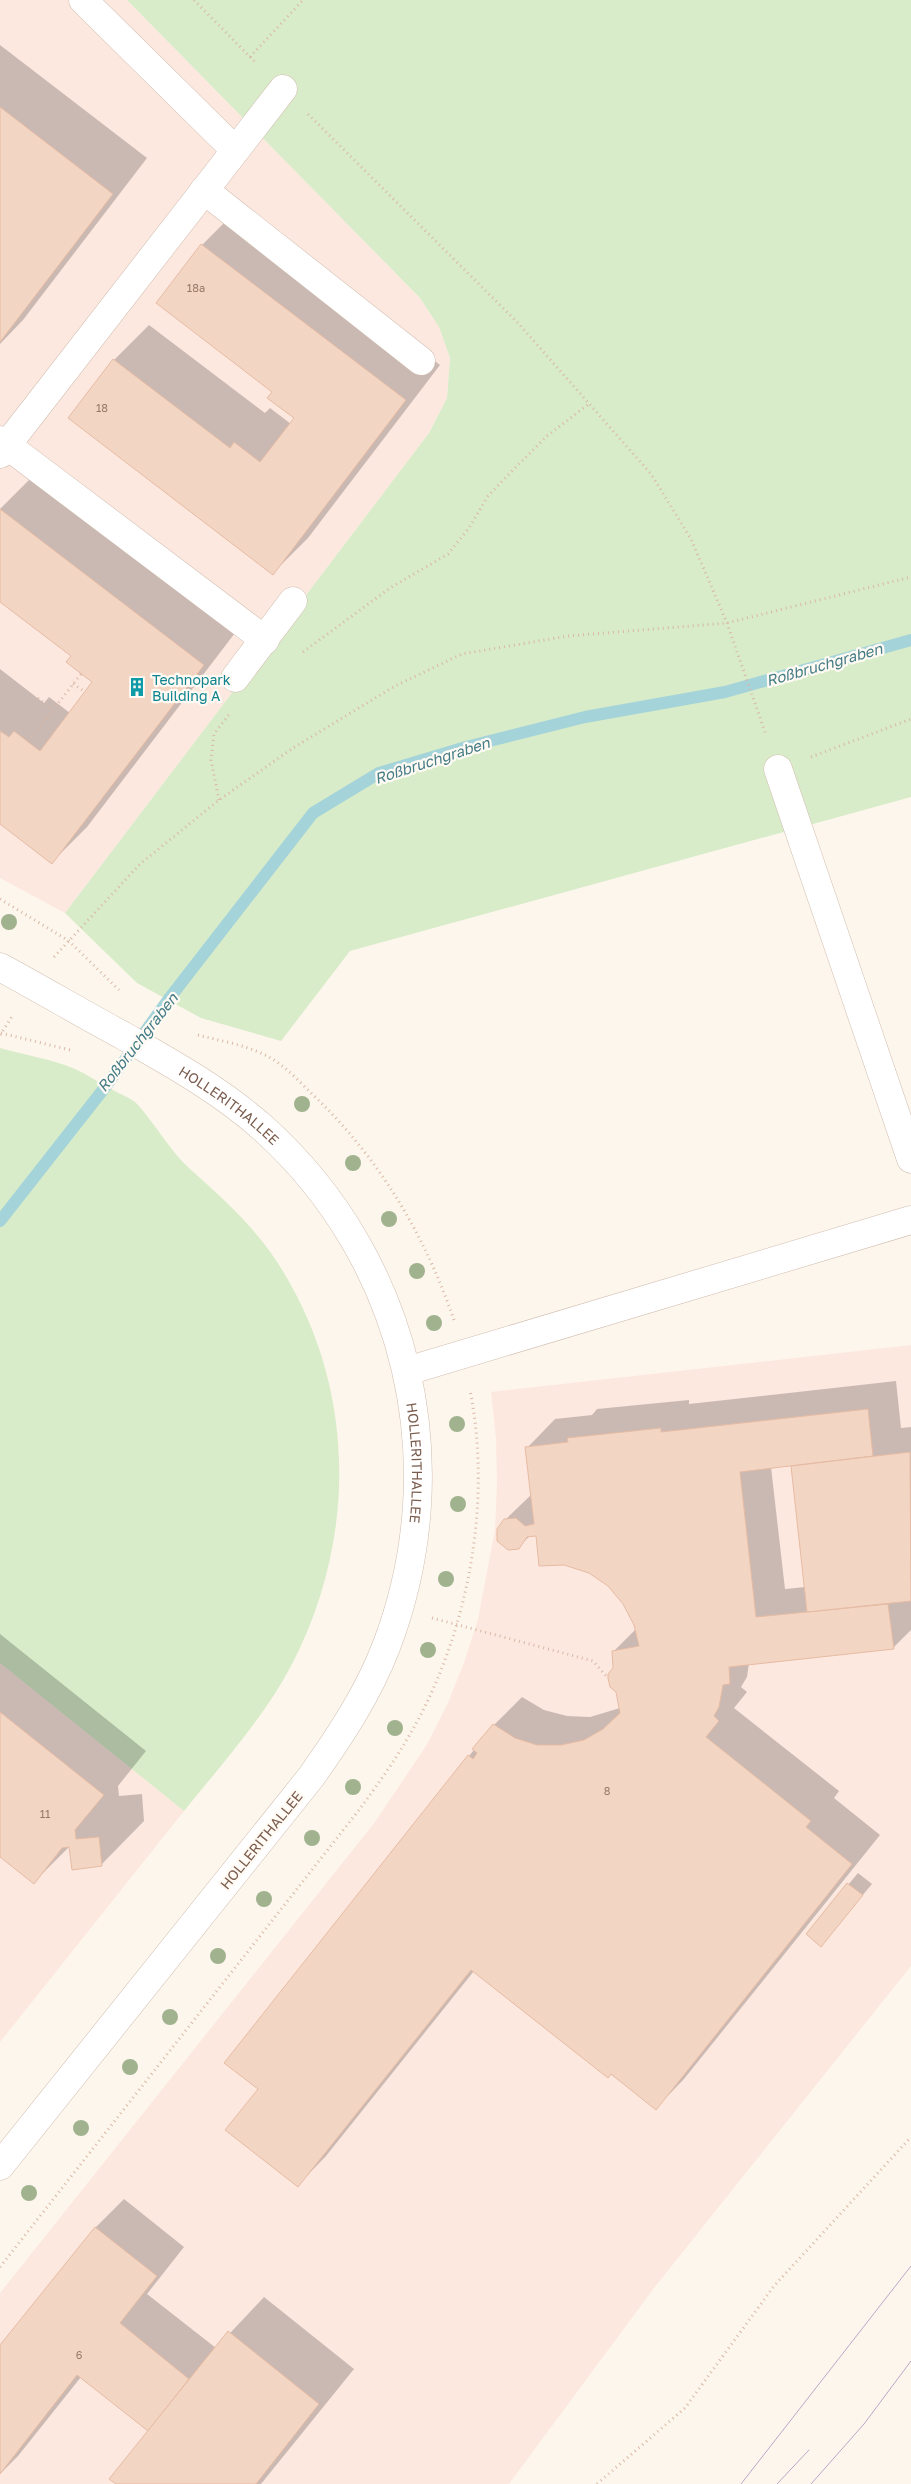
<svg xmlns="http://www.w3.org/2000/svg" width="911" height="2484" font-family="'Golos Text',sans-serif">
<rect width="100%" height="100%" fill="#fdf6ec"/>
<g fill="#fde8e0">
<polygon points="0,0 127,0 420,298 439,327 450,358 447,398 429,433 65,913 0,878"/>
<polygon points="911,1345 911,1966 654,2288 509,2484 0,2484 0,2293 375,1822 426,1746 447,1705 464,1663 478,1619 495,1530 497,1484 496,1438 491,1392"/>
<polygon points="0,1663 184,1811 0,2042"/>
</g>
<g fill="#d8ecc9">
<polygon points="127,0 911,0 911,797 350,951 281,1041 201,1018 137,983 65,913 429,433 447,398 450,358 439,327 420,298"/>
<path d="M0,1048C24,1055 52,1059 75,1069C88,1075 100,1083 113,1090C121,1095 132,1098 138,1105C156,1125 170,1151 190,1169C225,1200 260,1232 284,1273C357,1394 356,1542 291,1666C263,1719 221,1765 184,1811L0,1663Z"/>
</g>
<g fill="#0003" fill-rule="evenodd">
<polygon points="0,45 147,158 23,320 0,344"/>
<polygon points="237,210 440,365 308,538 273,573 114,360 149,325 265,413 270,408 291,424 296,418 274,392 202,245"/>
<polygon points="35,474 238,629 87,827 52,862 0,822 0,669 44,703 49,697 70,713 94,682 73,656 0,600 0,509"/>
<path d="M896,1381L901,1428L911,1427V1630L893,1648L749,1663L747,1677L741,1687L747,1692L734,1708L839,1791L834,1798L880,1835L684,2079L656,2108L474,1971L326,2156L298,2185L259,2089L469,1756L494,1725L522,1697L544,1710L567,1716L590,1717L620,1708L613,1652L636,1629L624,1603L609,1585L537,1535H531L518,1547L505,1520L532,1494L527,1448L555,1419L592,1415L597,1409L689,1400V1404ZM792,1464L805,1587L785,1589L771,1467Z"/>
<polygon points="0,1634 146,1751 118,1786 119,1796 142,1794 144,1821 101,1865 70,1846 34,1882 0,1855"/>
<polygon points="858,1873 872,1884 821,1945 807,1934"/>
<polygon points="124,2199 184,2247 147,2294 216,2348 264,2297 354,2369 261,2484 118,2484 149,2431 81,2377 18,2456 0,2474 0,2348 95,2228"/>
</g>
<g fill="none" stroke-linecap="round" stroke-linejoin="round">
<polyline stroke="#a5d3da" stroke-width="12" points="0,1221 106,1086 168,1000 313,813 379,773 466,747 585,717 725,692 911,640"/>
</g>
<g fill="#f3d5c3" stroke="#e6bba3">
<polygon points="0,107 113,194 0,342"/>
<polygon points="201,244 406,400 273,575 68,418 113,359 230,448 234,442 260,462 294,418 267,398 272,392 156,303"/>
<polygon points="0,509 204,665 52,864 0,824 0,731 9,737 14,731 40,751 92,682 66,662 71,656 0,602"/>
<polygon points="868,1409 873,1456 740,1472 756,1617 888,1604 894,1649 729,1667 730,1684 723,1685 719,1707 714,1716 719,1721 706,1737 811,1821 806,1827 852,1864 656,2110 611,2074 608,2078 471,1970 298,2187 225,2130 258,2089 224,2063 468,1755 473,1759 477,1753 472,1749 493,1724 515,1738 537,1745 561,1745 584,1740 603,1729 620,1713 616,1692 610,1687 608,1678 608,1674 613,1668 612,1651 639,1646 634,1625 623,1604 608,1586 589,1573 564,1565 539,1566 536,1536 527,1537 519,1549 508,1550 497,1541 497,1529 504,1519 516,1518 525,1526 534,1524 525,1447 568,1442 567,1438 661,1428 661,1432"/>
<polygon points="910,1452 911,1601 807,1612 791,1466"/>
<polygon points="0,1712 104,1795 75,1830 76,1839 99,1837 102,1866 72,1870 69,1847 62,1848 34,1884 0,1857"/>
<polygon points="847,1883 863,1895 821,1947 806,1934"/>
<polygon points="95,2227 157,2276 120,2323 189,2379 148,2431 77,2375 0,2474 0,2345"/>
<polygon points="228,2331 319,2404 256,2484 116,2484 109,2479"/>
</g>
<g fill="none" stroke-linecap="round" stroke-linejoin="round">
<g stroke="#d1beb0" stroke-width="29">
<g id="minor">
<polyline points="83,0 235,150"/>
<polyline points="204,190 421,361"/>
<polyline points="0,440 265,640"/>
<polyline points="0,454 283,89"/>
<polyline points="235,678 293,601"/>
<polyline points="778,769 911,1159"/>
<path id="s1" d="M0,967C41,989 81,1013 122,1035C171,1063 222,1091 264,1129C409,1260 456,1465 386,1647C368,1694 340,1736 311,1777L0,2166"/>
<polyline points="407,1371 911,1220"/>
</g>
</g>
<g stroke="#d9b8a5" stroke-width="3" stroke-dasharray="1 4" stroke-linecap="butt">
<polyline points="194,0 257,64"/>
<polyline points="250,57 303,0"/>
<polyline points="308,114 517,322 651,474 691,539 727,623 766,735"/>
<polyline points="303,652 390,588 448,554 469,528 488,496 510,473 547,436 590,403"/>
<polyline points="73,684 85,692"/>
<polyline points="38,698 53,710"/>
<polyline points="28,742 81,674"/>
<polyline points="811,757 911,719"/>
<polyline points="219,800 211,760 214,734 231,712"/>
<polyline points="0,899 69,941 119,990"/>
<polyline points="54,957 140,864 219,800 293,748 395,686 462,654 568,636 727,623 911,577"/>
<polyline points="1,1033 70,1050"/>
<polyline points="0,1035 13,1015"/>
<path d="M198,1035C221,1041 246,1045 267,1056C283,1064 298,1080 310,1092C378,1156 424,1233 454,1320"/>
<polyline points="432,1618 593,1661 608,1678"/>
<path d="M0,2267L359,1810C375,1788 392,1765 406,1741C467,1640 493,1506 470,1390"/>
<polyline points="597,2484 685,2408 774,2286 911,2137"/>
</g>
<use href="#minor" stroke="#fff" stroke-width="28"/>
<g stroke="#b9a8c9" stroke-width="1">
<polyline points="741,2484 911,2266"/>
<polyline points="777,2484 809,2450"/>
<polyline points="811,2484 864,2424 911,2361"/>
</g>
</g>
<g fill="#a0b28e">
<circle cx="9" cy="922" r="8"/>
<circle cx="302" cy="1104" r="8"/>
<circle cx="353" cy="1163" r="8"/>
<circle cx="389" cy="1219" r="8"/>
<circle cx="417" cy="1271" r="8"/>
<circle cx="434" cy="1323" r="8"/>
<circle cx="457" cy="1424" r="8"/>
<circle cx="458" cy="1504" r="8"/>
<circle cx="446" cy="1579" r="8"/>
<circle cx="428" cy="1650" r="8"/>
<circle cx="395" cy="1728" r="8"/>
<circle cx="353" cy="1787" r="8"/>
<circle cx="312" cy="1838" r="8"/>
<circle cx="264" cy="1899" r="8"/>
<circle cx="218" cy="1956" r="8"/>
<circle cx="170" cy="2017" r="8"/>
<circle cx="130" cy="2067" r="8"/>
<circle cx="81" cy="2128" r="8"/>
<circle cx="29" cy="2193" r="8"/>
</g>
<defs>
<g id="building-bare" transform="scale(1.5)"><path d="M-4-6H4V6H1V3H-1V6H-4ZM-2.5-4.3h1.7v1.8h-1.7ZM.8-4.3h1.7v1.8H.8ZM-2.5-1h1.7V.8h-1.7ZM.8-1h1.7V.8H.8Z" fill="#0f9aa8" stroke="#fffaf3" stroke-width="2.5" paint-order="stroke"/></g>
</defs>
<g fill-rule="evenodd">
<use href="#building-bare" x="137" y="687"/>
</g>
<g text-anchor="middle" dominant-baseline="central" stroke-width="4.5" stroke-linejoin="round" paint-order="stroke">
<g font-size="11" fill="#987a6a">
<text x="196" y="287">18a</text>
<text x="102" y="407">18</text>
<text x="607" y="1790">8</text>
<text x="45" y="1813">11</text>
<text x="79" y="2354">6</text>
</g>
<g font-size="14" fill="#0d838f" stroke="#fffaf3" text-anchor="start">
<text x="152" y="679">Technopark<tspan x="152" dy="16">Building A</tspan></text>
</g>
<g font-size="14" fill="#7a5c4d" stroke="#fffaf3">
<text stroke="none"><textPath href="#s1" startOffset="268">HOLLERITHALLEE</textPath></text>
<text stroke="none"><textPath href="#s1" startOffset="688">HOLLERITHALLEE</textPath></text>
<text transform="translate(261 1840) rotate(-51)">HOLLERITHALLEE</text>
</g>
<g font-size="15" font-style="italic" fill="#437c86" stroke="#fffaf3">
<text transform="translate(824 664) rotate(-16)">Roßbruchgraben</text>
<text transform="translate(432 760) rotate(-18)">Roßbruchgraben</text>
<text transform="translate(137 1042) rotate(-52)">Roßbruchgraben</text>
</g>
</g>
</svg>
